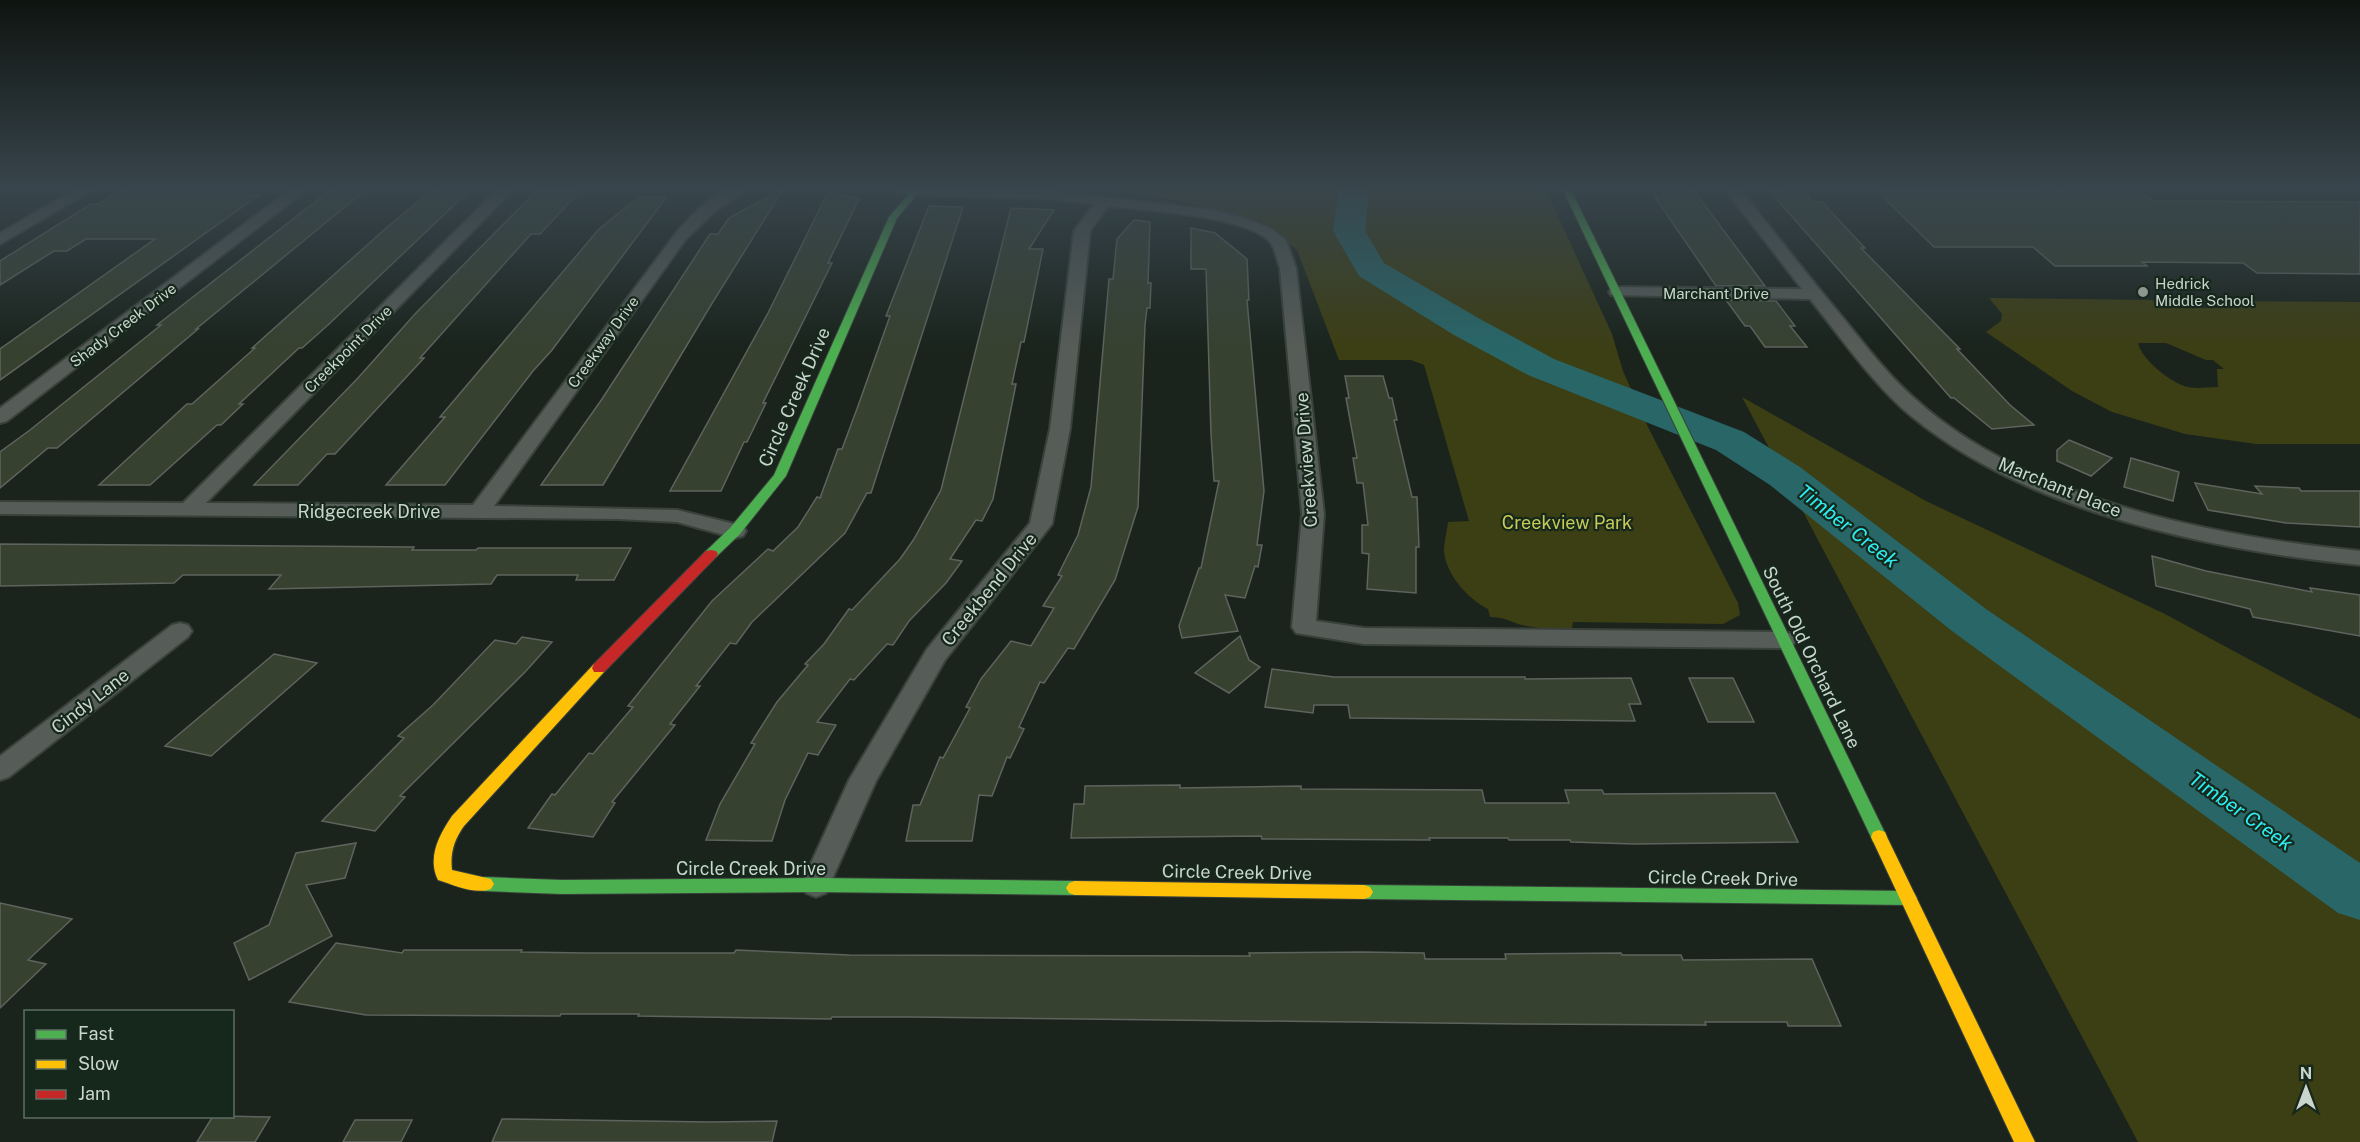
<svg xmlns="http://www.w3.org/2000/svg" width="2360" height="1142" font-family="'Public Sans',sans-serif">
<rect width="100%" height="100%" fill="#1a241d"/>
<g fill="#3c3e14" fill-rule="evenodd">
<path d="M1078,188H1545L1612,334L1623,371L1648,427L1738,603L1740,615L1723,624L1573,622L1572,628C1558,630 1531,628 1518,624C1508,620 1501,617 1490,617L1488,609C1468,599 1446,575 1444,551C1444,542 1447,531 1448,522L1469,521L1424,365L1411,360H1339L1297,250L1260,221L1166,198Z"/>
<path d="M1989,298L2152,300L2163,308H2226L2220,303L2198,301L2360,302V444H2256L2185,434L2112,412L2072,391L1986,332L2001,321L2002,314ZM2138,343H2166L2206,360H2213L2224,369H2217L2218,387C2209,387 2197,389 2188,387C2172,384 2141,359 2138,343Z"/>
<polygon points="1742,397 1926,501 2165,614 2360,719 2360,1142 2138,1142"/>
</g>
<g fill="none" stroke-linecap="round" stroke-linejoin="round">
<polygon fill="#296668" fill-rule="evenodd" points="1339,188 1369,188 1365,231 1384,263 1480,319 1554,359 1744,432 1800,467 1986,609 2360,863 2360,920 2338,913 1952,631 1770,485 1716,450 1528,375 1454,335 1359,276 1333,231"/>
</g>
<g fill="#364130" stroke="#5d645d" stroke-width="1.5">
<polygon points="333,188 368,188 196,329 198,329 57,448 48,448 0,488 0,452 30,430 161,325 157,325"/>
<polygon points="434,188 472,188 328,325 302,348 299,348 239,404 243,404 221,425 217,425 150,485 99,485 187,404 192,404 255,348 252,348 385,229"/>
<polygon points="784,188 711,305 603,485 541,485 600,402 710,234 718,234 729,218"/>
<polygon points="1659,188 1692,188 1765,286 1716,286 1654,196 1665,197"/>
<polygon points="1767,188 1799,188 1812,202 1822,202 1865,248 1861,248 1960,349 1957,349 2010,405 2034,425 1992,429 1954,398 1951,398"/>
<polygon points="2057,188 2137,188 2154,201 2360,202 2360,274 2257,273 2243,263 2142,262 2147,266 2055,266 2033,247 1934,247 1877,191 2062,192"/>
<polygon points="123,189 165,189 155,195 259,195 0,380 0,349 155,239 86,239 67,251 54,251 0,285 0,261 91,204 99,204"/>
<polygon points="537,190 581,190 540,234 531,234 420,358 424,358 335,454 327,454 298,485 254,485 358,378 415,314"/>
<polygon points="828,192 859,199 828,263 832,263 763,403 766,403 747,442 744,442 721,491 670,491 768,313"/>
<polygon points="639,197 666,198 552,350 533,371 445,485 386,485 445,417 440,417 599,229"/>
<polygon points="929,206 963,207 871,493 867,493 845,533 752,622 736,644 730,643 696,686 700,686 670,724 675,725 612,802 615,803 593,837 528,828 552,794 555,795 589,753 593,754 633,707 628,706 712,601 768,549 773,551 798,527 817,497 820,498 838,449 842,449 858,406 890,316 886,316"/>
<polygon points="1011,208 1054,210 1029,249 1043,249 1024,342 1021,342 1012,384 1016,384 993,499 982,521 976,520 950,559 962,561 946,583 909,621 893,645 887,644 854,680 850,679 817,722 836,725 818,755 808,753 785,800 772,841 706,840 720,804 755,744 751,743 777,702 808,665 805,664 824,644 849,609 852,610 900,559 914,539 941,490"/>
<polygon points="1134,220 1150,222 1148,283 1151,283 1150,308 1147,308 1145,325 1138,507 1115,580 1074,649 1068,648 1044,683 1040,682 1019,727 1024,729 1010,758 1007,757 992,796 979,795 972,841 906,841 913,805 920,805 940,757 943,758 970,708 966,707 981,679 1011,641 1031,646 1054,608 1043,606 1062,576 1058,575 1078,535 1091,487 1109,279 1113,279 1117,239"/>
<polygon points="1191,228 1215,233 1247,259 1249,300 1247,300 1264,491 1257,545 1262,545 1258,567 1255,566 1245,598 1225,595 1238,631 1182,638 1179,626 1199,568 1201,568 1219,481 1214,481 1211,434 1206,269 1191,269"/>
<polygon points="1726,300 1776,301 1795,326 1790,326 1807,347 1765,347 1750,326 1745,326"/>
<polygon points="1345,376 1383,376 1389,398 1392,398 1397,420 1394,420 1412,497 1417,497 1419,547 1416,547 1416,593 1367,589 1369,554 1362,553 1362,525 1368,525 1363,483 1357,483 1353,458 1357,458 1346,398 1349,398"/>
<polygon points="2069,440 2112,458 2091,476 2057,461 2057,450"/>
<polygon points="2131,458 2179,472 2173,501 2124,487"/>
<polygon points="2195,483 2262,494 2255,486 2299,488 2301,491 2360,491 2360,527 2286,523 2208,510"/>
<polygon points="0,544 414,547 412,550 476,550 478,548 631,548 614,580 576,580 578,575 497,575 491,584 269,589 281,575 183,575 174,583 0,586"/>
<polygon points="2152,556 2206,571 2312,592 2310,588 2360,595 2360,636 2253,617 2250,609 2156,586"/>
<polygon points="1240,636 1249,660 1260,667 1229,693 1195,673"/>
<polygon points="522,637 552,642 526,671 400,796 405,797 375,831 322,821 404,738 398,736 433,705 495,640 516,644"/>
<polygon points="274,654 317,663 211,756 165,746"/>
<polygon points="1272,669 1334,677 1525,677 1525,679 1631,678 1641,704 1629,704 1635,721 1350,718 1348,705 1314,705 1313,713 1265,707"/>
<polygon points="1689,678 1733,678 1754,722 1708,722"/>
<polygon points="1180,785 1180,788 1301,786 1301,789 1482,790 1485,803 1569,803 1565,790 1602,790 1604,794 1775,793 1798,842 1635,844 1571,842 1570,840 1509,840 1508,838 1429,838 1430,840 1262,839 1261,836 1071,838 1074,804 1084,804 1085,786"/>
<polygon points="356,843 345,878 306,885 332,936 249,980 234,943 269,925 296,853"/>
<polygon points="0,903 72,919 28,960 46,964 0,1008"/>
<polygon points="336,943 402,953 404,950 522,950 521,952 586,953 734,953 736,950 849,955 1250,956 1249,953 1362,952 1424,953 1425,959 1506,959 1505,954 1621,953 1622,955 1681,955 1683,960 1812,959 1841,1026 1788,1026 1787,1022 1705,1022 1706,1025 1521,1024 913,1017 832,1017 831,1019 638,1016 639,1014 561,1014 560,1016 366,1015 289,1002"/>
<polygon points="213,1116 222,1116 270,1117 255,1142 197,1142"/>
<polygon points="502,1119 710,1122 777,1121 772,1142 492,1142"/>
<polygon points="355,1120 412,1120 401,1142 343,1142"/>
</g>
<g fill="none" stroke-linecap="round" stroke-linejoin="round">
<g stroke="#39413b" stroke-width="4">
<g id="street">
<polygon points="78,188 96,188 0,244 0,233"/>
<polygon points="292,188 309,188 7,421 0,423 0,408"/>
<path d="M499,188H515L206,503L473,505L676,233C688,219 712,193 731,188C736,187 744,188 750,188L714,212L686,239L494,506L677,510L743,526L746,531L743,536L735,538L677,522L618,519L0,514V502L183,503Z"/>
<path d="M888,188L1055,191L1213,210L1248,219L1272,229L1286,240L1296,268L1324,514L1316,621L1364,628L1784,632L1792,634L1796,640L1792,646L1784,648L1364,644L1296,633L1292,627L1302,514L1280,268C1277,260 1275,248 1270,242C1249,216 1142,210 1108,206L1090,231L1070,429L1052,524L945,660L876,781L826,893L816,897L806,893L801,885L849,780L927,649L1030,523L1050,429L1074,231L1094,204L1055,199L916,195L895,192Z"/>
<path d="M1724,188H1739C1774,232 1808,276 1844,319C1866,346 1887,374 1913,397C2023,499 2215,537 2360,551V565C2212,550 2029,513 1911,416C1872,383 1842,339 1810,299L1611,295L1609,292L1611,289L1617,287L1802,289Z"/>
<polygon points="180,623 188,625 192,631 188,637 9,777 0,780 0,756 172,625"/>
</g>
</g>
<g stroke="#39413b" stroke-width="2">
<g id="fast">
<polygon points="1562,188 1570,188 1887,837 1885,842 1879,844 1873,842 1871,837"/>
<polygon points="913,189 920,191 897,218 786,476 740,534 716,557 706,557 704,554 706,551 730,528 774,475 889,217"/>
<polygon points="485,877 562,880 816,878 1075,881 1081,883 1084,888 1081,893 1075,895 816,892 562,894 485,891 479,889 476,884 479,879"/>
<polygon points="1364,885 1908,891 1914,893 1917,898 1914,903 1908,905 1364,899 1358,897 1355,892 1358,887"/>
</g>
</g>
<g stroke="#39413b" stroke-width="2">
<g id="slow">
<path d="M599,663L604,664L606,668L604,672L464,826C454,840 450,853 452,870L491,879L494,884L491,889C475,895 454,885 438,880C427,858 439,835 452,816L594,664Z"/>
<polygon points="1879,830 1885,832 1887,837 2035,1142 2014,1142 1871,837 1873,832"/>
<polygon points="1075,881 1364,885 1370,887 1373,892 1370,897 1364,899 1075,895 1069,893 1066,888 1069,883"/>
</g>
</g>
<g stroke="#39413b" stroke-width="2">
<polygon id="jam" points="711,550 716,551 718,554 716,557 604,672 594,672 592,668 594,664 706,551"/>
</g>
<use href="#street" fill="#565c58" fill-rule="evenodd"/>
<use href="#fast" fill="#4caf50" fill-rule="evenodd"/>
<use href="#slow" fill="#ffc107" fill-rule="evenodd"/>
<use href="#jam" fill="#c62828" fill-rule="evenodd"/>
</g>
<linearGradient id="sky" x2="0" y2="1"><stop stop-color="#0e1410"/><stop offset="0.54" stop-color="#38454c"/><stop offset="1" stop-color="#38454c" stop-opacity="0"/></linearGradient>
<rect width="2360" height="348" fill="url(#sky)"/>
<circle fill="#8c978f" stroke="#16281c" stroke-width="2" cx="2143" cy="292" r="6"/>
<g text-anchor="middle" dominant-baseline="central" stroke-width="4.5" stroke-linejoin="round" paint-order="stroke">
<g font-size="15" fill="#cad5cd" stroke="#16281c" text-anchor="start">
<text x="2155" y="283">Hedrick<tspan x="2155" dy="17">Middle School</tspan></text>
</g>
<g font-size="15" fill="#cad5cd" stroke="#16281c">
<text x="1716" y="293">Marchant Drive</text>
<text transform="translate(123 325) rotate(-37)">Shady Creek Drive</text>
<text transform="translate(603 342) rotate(-54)">Creekway Drive</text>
<text transform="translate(348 349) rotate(-45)">Creekpoint Drive</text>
</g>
<g font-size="18" fill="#cad5cd" stroke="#16281c">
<text transform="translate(794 397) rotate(-66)">Circle Creek Drive</text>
<text transform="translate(1306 460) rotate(-94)">Creekview Drive</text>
<text transform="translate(2060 487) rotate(22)">Marchant Place</text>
<text x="369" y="511">Ridgecreek Drive</text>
<text transform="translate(989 589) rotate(-51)">Creekbend Drive</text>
<text transform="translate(1812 657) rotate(64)">South Old Orchard Lane</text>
<text transform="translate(90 701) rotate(-38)">Cindy Lane</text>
<text x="751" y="868">Circle Creek Drive</text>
<text transform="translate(1237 872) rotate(1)">Circle Creek Drive</text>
<text transform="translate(1723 878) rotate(1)">Circle Creek Drive</text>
</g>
<g font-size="18" fill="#c8ca55" stroke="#16281c">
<text x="1567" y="522">Creekview Park</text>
</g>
<g font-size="20" font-style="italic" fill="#2cecf1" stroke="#16281c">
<text transform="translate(1848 526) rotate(38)">Timber Creek</text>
<text transform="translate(2241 811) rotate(35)">Timber Creek</text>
</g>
</g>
<rect x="24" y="1010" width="210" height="108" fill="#16281c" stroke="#5e6d63" stroke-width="1.5"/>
<rect x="36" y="1030" width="30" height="9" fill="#4caf50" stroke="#5e6d63" stroke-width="1.5"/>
<text x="78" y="1040" font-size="18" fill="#cad5cd">Fast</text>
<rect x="36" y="1060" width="30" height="9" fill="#ffc107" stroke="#5e6d63" stroke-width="1.5"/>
<text x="78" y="1070" font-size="18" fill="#cad5cd">Slow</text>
<rect x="36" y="1090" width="30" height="9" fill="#c62828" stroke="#5e6d63" stroke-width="1.5"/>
<text x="78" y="1100" font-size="18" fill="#cad5cd">Jam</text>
<g transform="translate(2306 1088)" stroke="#16281c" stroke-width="4.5" paint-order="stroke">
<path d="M0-4.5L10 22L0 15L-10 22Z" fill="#cad5cd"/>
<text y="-9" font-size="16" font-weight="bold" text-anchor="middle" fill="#cad5cd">N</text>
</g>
</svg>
